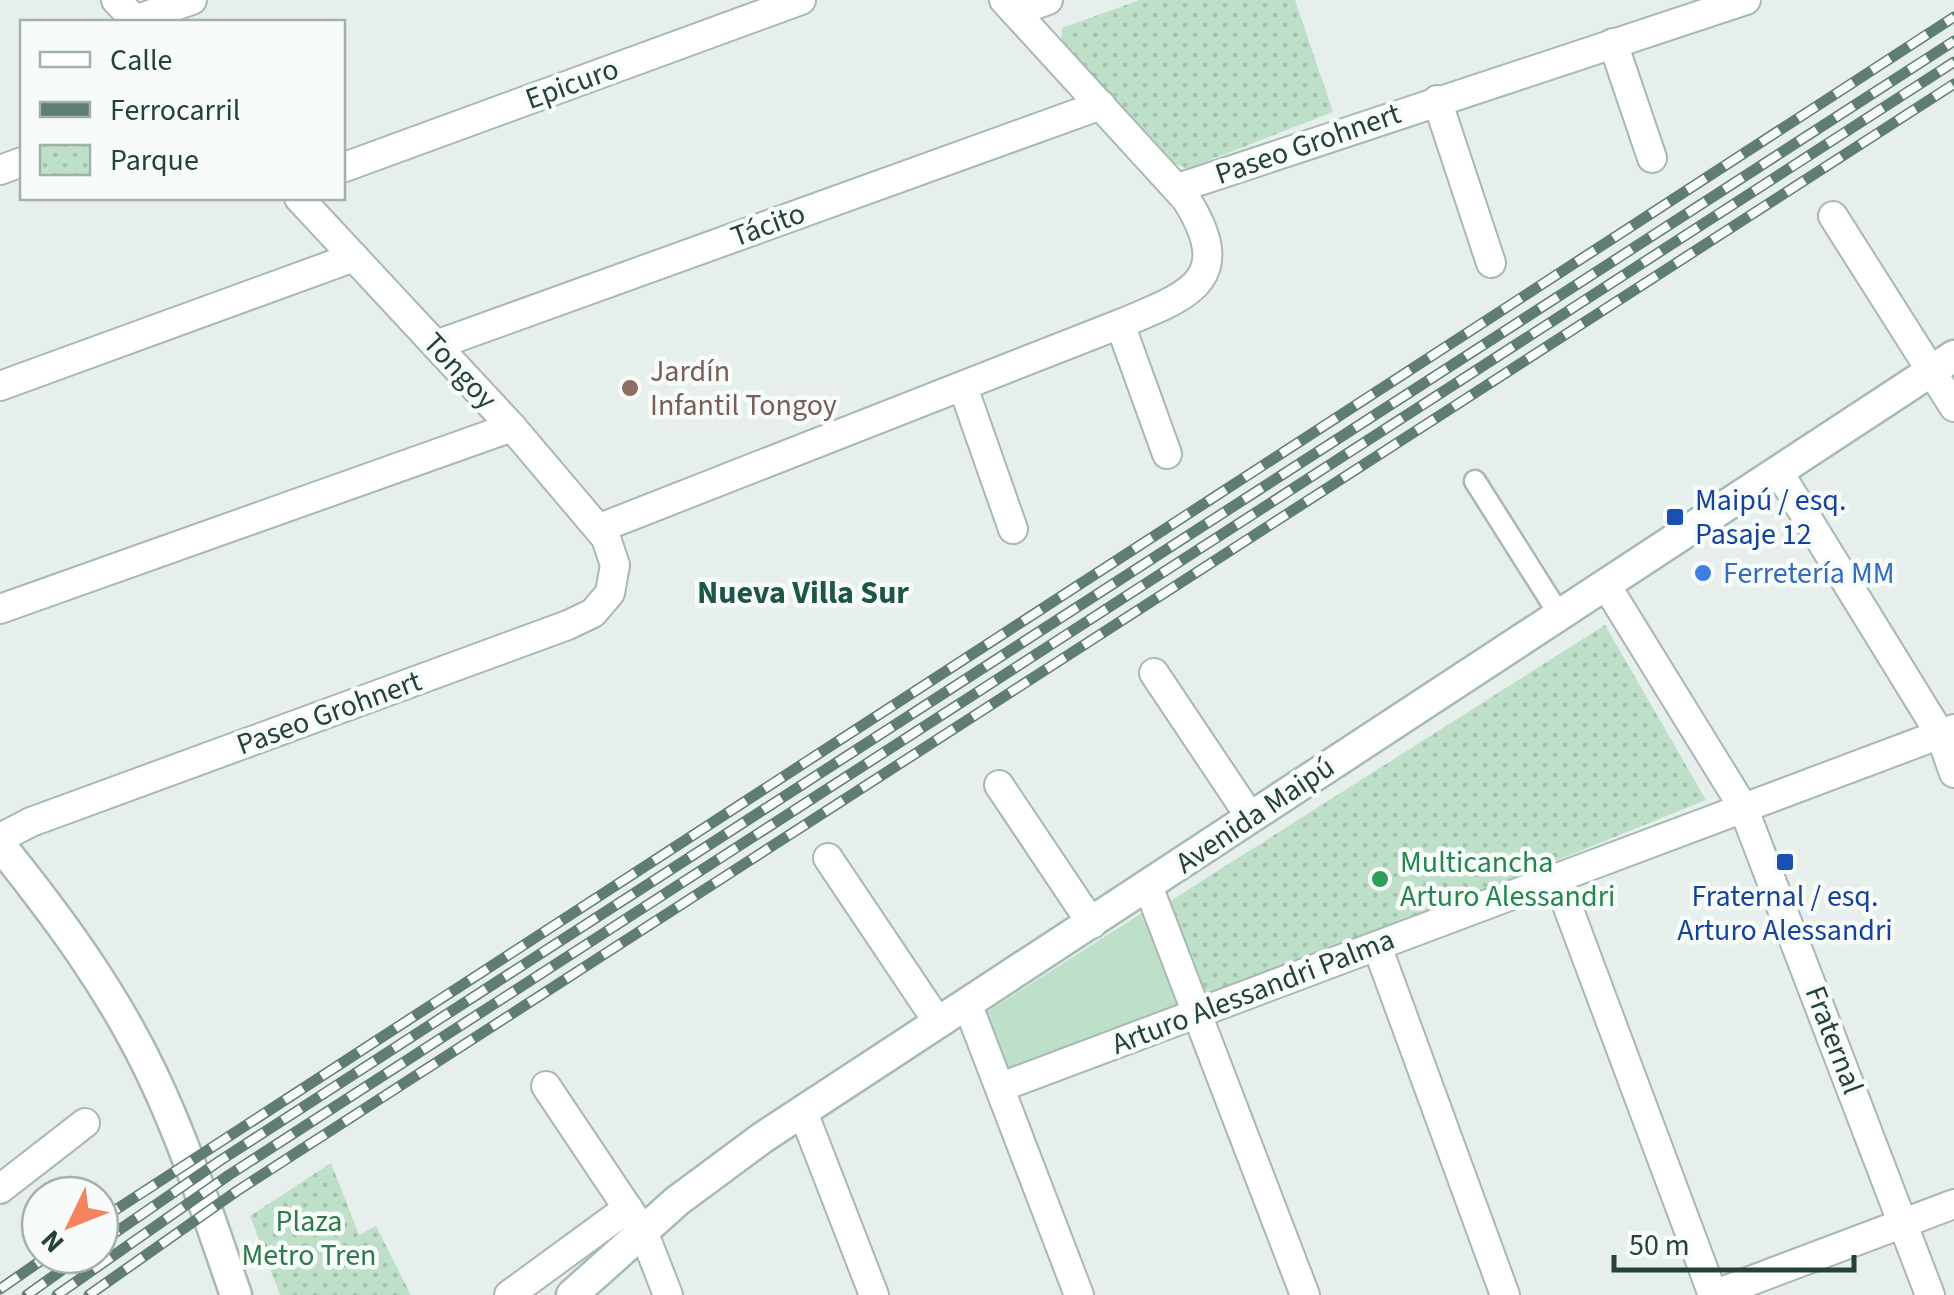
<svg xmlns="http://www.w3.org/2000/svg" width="1954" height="1295" font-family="'Source Sans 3',sans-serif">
<defs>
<pattern id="park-dots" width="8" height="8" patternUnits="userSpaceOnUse" patternTransform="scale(2.5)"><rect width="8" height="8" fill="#bfe0c8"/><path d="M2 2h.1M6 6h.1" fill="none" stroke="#a4c1ad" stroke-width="1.8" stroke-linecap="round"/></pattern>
</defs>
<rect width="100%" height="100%" fill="#e6efeb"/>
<polygon fill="#bfe0c8" points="1148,909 1183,1005 1009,1077 985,1013"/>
<g fill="url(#park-dots)">
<polygon points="1140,0 1295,0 1333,112 1187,169 1174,163 1061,43 1062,28"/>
<polygon points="1605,625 1706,800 1210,1001 1164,905"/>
<polygon points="331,1163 359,1235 376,1226 411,1295 280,1295 250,1216"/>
</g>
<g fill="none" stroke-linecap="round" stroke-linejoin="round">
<g stroke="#a8b8b2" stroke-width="25">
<polyline id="pedestrian" points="1475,481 1559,614"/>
</g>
<g stroke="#a8b8b2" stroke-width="32">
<g id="minor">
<polyline points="116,0 137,22"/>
<polyline points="1015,12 1048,0"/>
<polyline points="135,20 192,0"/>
<polyline points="1613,43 1652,158"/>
<polyline points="1437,100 1491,263"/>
<polyline points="342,168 801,0"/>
<polyline points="0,170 22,162"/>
<polyline points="1178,188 1746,0"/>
<polyline points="1833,216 1954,407"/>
<polyline points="1120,324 1167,454"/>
<polyline points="436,345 1101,105"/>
<polyline points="0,386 354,257"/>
<polyline points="963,387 1013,529"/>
<polyline points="1778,471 1940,734 1954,773"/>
<path d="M600,528L1120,324C1187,296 1238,281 1186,199L1004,0"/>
<polyline points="1606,585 1743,807 1930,1295"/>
<polyline points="0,609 512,427"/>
<polyline points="1154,673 1251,818"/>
<polyline points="999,785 1092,924"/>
<polyline points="0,838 31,822 568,625 593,613 610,593 615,565 606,538 512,427 299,198"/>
<polyline points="828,858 938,1022"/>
<polyline points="1557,878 1713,1295"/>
<polyline points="1148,886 1305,1295"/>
<polyline points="1377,946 1505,1295"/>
<polyline points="967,1003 1079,1295"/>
<polyline points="546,1086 643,1231 668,1295"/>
<polyline points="1001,1087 1954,729"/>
<polyline points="803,1112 874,1295"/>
<polyline points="0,1189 85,1123"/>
<polyline points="509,1295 628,1208"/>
<polyline points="1713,1295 1954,1204"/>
</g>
</g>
<g stroke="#a8b8b2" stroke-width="35">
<path id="tertiary" d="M0,845C58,917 112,990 152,1074C186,1145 210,1221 236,1295"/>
</g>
<g stroke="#a4bbb3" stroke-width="35">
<polyline id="secondary" points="572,1295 677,1201 762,1138 1954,356"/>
</g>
<use href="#pedestrian" stroke="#fff" stroke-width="20"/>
<use href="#minor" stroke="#fff" stroke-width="28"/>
<use href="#tertiary" stroke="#fff" stroke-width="30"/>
<use href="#secondary" stroke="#fff" stroke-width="30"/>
<g stroke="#5f7d75" stroke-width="11">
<g id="rail">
<polyline points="100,1220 1954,17"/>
<polyline points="100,1243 221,1160 1954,41"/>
<polyline points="0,1289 49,1255"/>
<polyline points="27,1295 83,1255"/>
<polyline points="57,1295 229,1175 1954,62"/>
<polyline points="89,1295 237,1191 1954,84"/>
</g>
</g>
<use href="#rail" stroke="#f7fbf9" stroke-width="8" stroke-dasharray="22" stroke-linecap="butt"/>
</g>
<circle fill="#8d6e63" stroke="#f7fbf9" stroke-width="4" cx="630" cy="388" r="10"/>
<g fill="#1a4fb4" stroke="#f7fbf9" stroke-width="4">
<rect x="1665" y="507" width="20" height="20" rx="5"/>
<rect x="1775" y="852" width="20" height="20" rx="5"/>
</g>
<circle fill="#3f7fe0" stroke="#f7fbf9" stroke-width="4" cx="1703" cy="573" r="10"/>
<circle fill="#2e9e5b" stroke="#f7fbf9" stroke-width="4" cx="1380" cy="879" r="10"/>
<g text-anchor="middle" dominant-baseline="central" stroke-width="9" stroke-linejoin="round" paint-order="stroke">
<g font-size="30" fill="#24423a" stroke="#f7fbf9">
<text transform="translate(572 84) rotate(-20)">Epicuro</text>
<text transform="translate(1308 144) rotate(-19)">Paseo Grohnert</text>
<text transform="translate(768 225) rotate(-20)">Tácito</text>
<text transform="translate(460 371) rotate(47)">Tongoy</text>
<text transform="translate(329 713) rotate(-20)">Paseo Grohnert</text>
<text transform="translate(1255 815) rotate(-34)">Avenida Maipú</text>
<text transform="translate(1253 992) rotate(-21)">Arturo Alessandri Palma</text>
<text transform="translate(1834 1040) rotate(69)">Fraternal</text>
</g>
<g font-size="30" fill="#785e54" stroke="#f7fbf9" text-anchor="start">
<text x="650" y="371">Jardín<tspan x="650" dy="34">Infantil Tongoy</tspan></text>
</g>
<g font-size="30" fill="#164399" stroke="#f7fbf9" text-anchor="start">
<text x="1695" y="500">Maipú / esq.<tspan x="1695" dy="34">Pasaje 12</tspan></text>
<text x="1785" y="896" text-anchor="middle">Fraternal / esq.<tspan x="1785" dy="34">Arturo Alessandri</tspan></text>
</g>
<g font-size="30" fill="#366cbe" stroke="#f7fbf9" text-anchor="start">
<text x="1723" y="573">Ferretería MM</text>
</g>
<g font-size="30" fill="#27864d" stroke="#f7fbf9" text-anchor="start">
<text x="1400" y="862">Multicancha<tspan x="1400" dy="34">Arturo Alessandri</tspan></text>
</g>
<g font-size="30" fill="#2d7a4b" stroke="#f7fbf9">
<text x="309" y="1221">Plaza<tspan x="309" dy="34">Metro Tren</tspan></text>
</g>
<g font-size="32" font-weight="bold" fill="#1f5548" stroke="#f7fbf9">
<text x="803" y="593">Nueva Villa Sur</text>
</g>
</g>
<rect x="20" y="20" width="325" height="180" fill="#f7fbf9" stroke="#a3b1ad" stroke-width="2.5"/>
<rect x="40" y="52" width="50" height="15" fill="#ffffff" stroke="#a3b1ad" stroke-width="2.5"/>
<text x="110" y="70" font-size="30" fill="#24423a">Calle</text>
<rect x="40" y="102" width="50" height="15" fill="#5f7d75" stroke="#a3b1ad" stroke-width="2.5"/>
<text x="110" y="120" font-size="30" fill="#24423a">Ferrocarril</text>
<rect x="40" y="145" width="50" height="30" fill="url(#park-dots)" stroke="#a3b1ad" stroke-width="2.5"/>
<text x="110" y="170" font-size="30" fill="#24423a">Parque</text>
<g transform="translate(70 1225) rotate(227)"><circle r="48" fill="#f7fbf9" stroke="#a3b1ad" stroke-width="2.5"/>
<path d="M0-8L18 38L0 25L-18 38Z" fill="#f4845f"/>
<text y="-15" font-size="28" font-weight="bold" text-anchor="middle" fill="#24423a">N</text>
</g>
<path d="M1614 1255v15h240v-15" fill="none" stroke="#24423a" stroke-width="5"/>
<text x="1629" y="1255" font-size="30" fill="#24423a" stroke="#f7fbf9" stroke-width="8" paint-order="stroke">50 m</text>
</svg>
